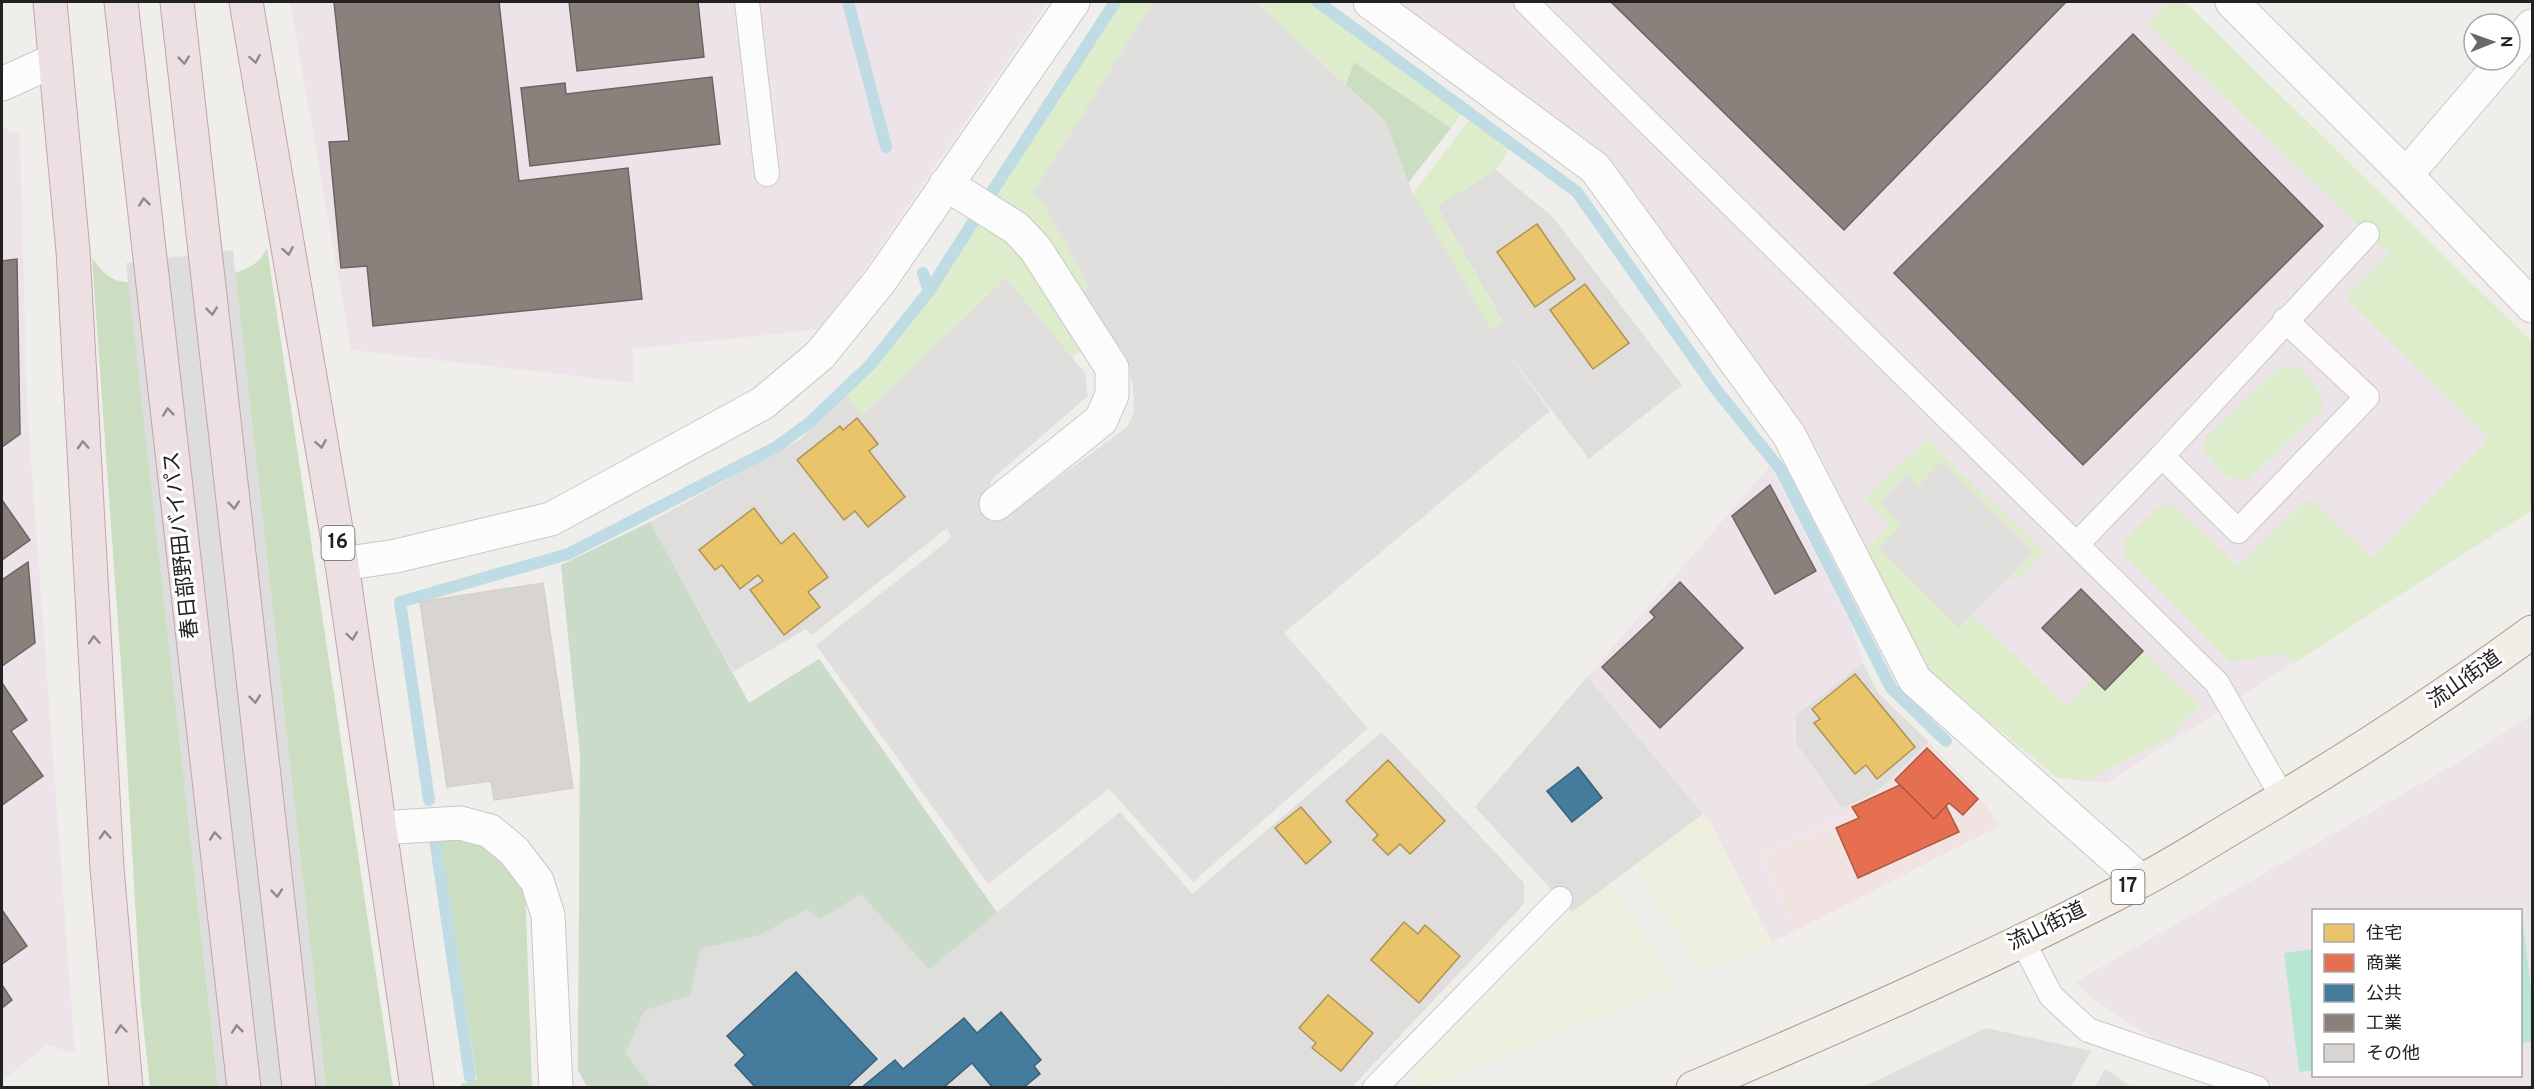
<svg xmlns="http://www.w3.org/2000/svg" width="2534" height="1089" font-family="Overpass,'Noto Sans JP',sans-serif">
<rect width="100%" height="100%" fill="#f0eeeb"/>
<g fill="#dfdedc">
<polygon points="1496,170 1552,216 1682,385 1589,459 1494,335 1491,330 1503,321 1437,206"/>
<polygon points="846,394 947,528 812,635 806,629 733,672 650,522 801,439"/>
<polygon points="1863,663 1878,693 1929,742 1877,792 1842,809 1796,743 1796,715"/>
<polygon points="1382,732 1524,883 1524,904 1351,1088 1224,1087 1278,1020 1244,982 1257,967 1192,894"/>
<polygon points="1986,1028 2091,1051 2071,1087 1949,1088"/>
</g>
<polygon fill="#f1e3e1" points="1929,742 1976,791 1999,826 1795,931 1760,855 1846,817 1842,809 1877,792"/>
<g fill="#ede4e9" fill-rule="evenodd">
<polygon points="290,2 1048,2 824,329 633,349 634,383 351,350"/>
<polygon points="1395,2 2185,2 2532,342 2532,510 2107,783 2058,778 1926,670 1817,448 1608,159"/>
<polygon points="2,127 20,134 27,404 75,1053 47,1045 2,1081"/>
<polygon points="1770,466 1851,624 1863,663 1796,715 1796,743 1847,816 1760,855 1795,931 1772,942 1710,822 1587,677"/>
<path d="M2532,715V1087H2283L2169,1048L2098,1003L2075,982L2467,757ZM2314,910H2520V1076H2314Z"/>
</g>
<g fill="#dededc">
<polygon points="650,522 749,703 819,659 997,912 1120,812 1257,967 1244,982 1278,1020 1224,1087 587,1087 578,1070 580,754 561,565"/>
<polygon points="1587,677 1703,814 1572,912 1475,807"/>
</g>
<g fill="#efefdf">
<polygon points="1703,814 1710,822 1772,942 1700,973 1635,865"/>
<polygon points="1612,882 1675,986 1428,1087 1418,1087 1410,1079 1468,1016 1572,912"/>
</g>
<g fill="#ddeccb">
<polygon points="1118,2 1153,2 1033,193 1044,204 1089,289 1080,294 994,198"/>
<polygon points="1256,2 1312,2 1462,113 1451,128 1354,62 1346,85"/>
<polygon points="2163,2 2185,2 2532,342 2532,510 2292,664 2283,653 2231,663 2125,556 2124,540 2159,506 2174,505 2238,566 2303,503 2313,501 2373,558 2489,438 2345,298 2389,254 2147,24 2165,4"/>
<polygon points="1470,119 1510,148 1496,170 1437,206 1503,322 1491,330 1413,194"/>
<polygon points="982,219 1020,246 1080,351 1072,358 1006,278 862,415 846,394 933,292"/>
<path d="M2280,367H2298C2311,379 2323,389 2323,408L2248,480L2228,478L2204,453L2205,438Z"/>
<polygon points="1928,439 2045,553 2016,581 2010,576 2034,552 1942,462 1919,486 1907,475 1880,502 1902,525 1879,549 1959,628 1972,615 2068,706 2093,678 2105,689 2143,651 2200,705 2169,738 2087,781 2058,778 1926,670 1867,548 1889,525 1864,498"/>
</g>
<g fill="#cbdec1">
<polygon points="1354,62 1451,128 1408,183 1385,121 1346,85"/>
<path d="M267,248L393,1087H326L235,273C251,267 260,263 267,248Z"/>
<path d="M92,258C103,272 110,282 129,282L218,1087H150L141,1004L123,694Z"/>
<polygon points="470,836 494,850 525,883 532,1087 462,1087 461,1084 477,1080 440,839"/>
</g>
<polygon fill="#cadbca" points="650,522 749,703 819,659 997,913 929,969 861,894 820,919 807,909 759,935 700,949 690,995 644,1011 625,1053 651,1087 587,1087 578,1070 580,754 561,565"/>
<g fill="#b7e6d2">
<polygon points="2521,922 2523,922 2532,997 2532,1042 2521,1043"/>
<polygon points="2313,949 2313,1070 2299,1072 2284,953"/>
</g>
<g fill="#e0dfde">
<polygon points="1153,2 1256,2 1385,121 1412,191 1494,335 1550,411 1284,633 1368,728 1193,882 1109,789 988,884 816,645 951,538 947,528 862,415 1006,278 1085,373 1088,396 992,479 987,493 1004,518 1127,427 1134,412 1133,386 1127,364 1080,294 1089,288 1044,204 1033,193"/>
<polygon points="1942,461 2034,552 1959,628 1879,549 1902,525 1880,502 1907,475 1919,486"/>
<polygon points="1986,1028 1949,1087 1863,1087"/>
<polygon points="2105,1069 2132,1087 2095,1087"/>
</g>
<polygon fill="#dedddd" points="233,250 326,1087 218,1087 126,263"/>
<g fill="#e9c46a" stroke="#ad9354" stroke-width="1.5">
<polygon points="1537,224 1575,279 1535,307 1497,252"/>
<polygon points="1585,284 1629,343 1593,369 1550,310"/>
<polygon points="857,418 878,444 869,451 905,497 868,527 855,511 844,520 797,460 840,426 843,430"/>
<polygon points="754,508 781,544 794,533 828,577 808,592 820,607 784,635 750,590 763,581 758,575 740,589 722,565 715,570 699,550"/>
<polygon points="1855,674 1915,747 1877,779 1866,765 1855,774 1814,723 1820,719 1812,709"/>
<polygon points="1388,760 1445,821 1410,854 1400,844 1388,855 1373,840 1378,835 1346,801"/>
<polygon points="1301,807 1331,842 1306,864 1275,828"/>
<polygon points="1404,922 1418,934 1425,925 1460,956 1419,1003 1371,960"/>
<polygon points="1328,995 1373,1033 1341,1071 1312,1048 1316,1043 1299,1028"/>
</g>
<g fill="#e76f51" stroke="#ac5843" stroke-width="1.5">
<polygon points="1927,748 1978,799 1963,815 1949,803 1934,819 1895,780"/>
<polygon points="1900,785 1934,819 1946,806 1959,832 1858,878 1836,828 1859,818 1852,807"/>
</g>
<g fill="#457b9d" stroke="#3a6078" stroke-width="1.5">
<polygon points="1578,767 1602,798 1572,822 1547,791"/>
<polygon points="796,972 877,1059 846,1088 756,1088 735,1065 745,1055 727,1036"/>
<polygon points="1001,1012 1041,1060 1034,1066 1040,1074 1023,1088 993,1088 972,1063 943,1088 861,1088 895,1060 903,1069 964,1018 977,1033"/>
</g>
<g fill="#8a817c" stroke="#6b6461" stroke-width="1.5">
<polygon points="334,2 499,2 519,181 628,168 642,299 373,326 367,266 341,268 329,142 349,141"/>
<polygon points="569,2 698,2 704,57 577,71"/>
<polygon points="1611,2 2066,2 1844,230"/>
<polygon points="2133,34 2323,226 2083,465 1894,273"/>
<polygon points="712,77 720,144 530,166 521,88 565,83 566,94"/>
<polygon points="17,259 20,434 2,447 2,261"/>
<polygon points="1770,485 1816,571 1775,594 1732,516"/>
<polygon points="2,500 30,540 2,560"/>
<polygon points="28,562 35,643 2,666 2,580"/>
<polygon points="1680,582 1743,648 1660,728 1602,667 1655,617 1650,612"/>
<polygon points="2081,589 2143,651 2105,690 2042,628"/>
<polygon points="2,683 27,720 11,731 43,776 2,805"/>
<polygon points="2,910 27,946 2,964"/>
<polygon points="2,985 12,1000 2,1008"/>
</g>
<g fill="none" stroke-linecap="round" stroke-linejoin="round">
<g stroke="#bfdbe3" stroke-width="12">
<polyline points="848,2 886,147"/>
<polyline points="1318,2 1577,192 1715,388 1780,469 1891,688 1946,741"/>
<polyline points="990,195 1115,2"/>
<polyline points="929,291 977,216"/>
<polyline points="429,800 400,602 568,554 776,447 809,423 871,364 929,291 923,273"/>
<polyline points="435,839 470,1077"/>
</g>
</g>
<polygon fill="#d7d4d2" stroke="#d3d0cc" stroke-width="1.5" points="543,583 573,788 494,800 491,781 447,787 420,602"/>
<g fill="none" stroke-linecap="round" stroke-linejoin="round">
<g stroke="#c9c8c7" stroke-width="26">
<g id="lane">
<polyline points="747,2 767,174"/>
<polyline points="1526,2 2217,683 2283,798"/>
<polyline points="2162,456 2238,531 2367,397 2285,320"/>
<polyline points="2078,543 2162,456 2367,234"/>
<polyline points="2022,940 2051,996 2088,1030 2257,1088"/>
<polyline points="1375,1088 1560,899"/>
</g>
</g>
<g stroke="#c9c8c7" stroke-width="35">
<g id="street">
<polyline points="1370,2 1595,168 1789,435 1915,680 2141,881"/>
<polyline points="2232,2 2406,175 2532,306"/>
<polyline points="2510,53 2532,26"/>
<polyline points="2,84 55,60"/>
<polyline points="2406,175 2504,60"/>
<polyline points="946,184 1016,228 1035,248 1112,368 1112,395 1101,420 996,504"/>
<polyline points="342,564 396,556 551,519 763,403 820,355 880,281 1073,2"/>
<polyline points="380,828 460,823 490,831 514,851 537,881 548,915 556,1088"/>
</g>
</g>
<g stroke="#a79c86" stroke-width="35">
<path id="primary" d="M1693,1088C1844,1024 1994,958 2139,882C2170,866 2200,847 2230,829C2334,768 2435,703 2532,632"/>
</g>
<g stroke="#c5a2ac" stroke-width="35">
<g id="highway">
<polyline points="50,2 73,251 107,868 126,1088"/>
<polyline points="121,2 244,1088"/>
<polyline points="177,2 299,1088"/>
<polyline points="246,2 342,564 417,1088"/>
</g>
</g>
<use href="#lane" stroke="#fdfcfc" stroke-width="24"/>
<use href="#street" stroke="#fdfcfc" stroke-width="33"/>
<use href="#primary" stroke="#f3ede7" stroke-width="33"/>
<use href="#highway" stroke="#ece0e2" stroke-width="33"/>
</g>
<defs><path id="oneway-chevron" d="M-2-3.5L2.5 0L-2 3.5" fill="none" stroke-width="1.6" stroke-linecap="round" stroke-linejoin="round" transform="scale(1.5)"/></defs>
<g stroke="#918a8c">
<use href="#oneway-chevron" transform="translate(255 59) rotate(80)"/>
<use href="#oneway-chevron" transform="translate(184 60) rotate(84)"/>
<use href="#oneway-chevron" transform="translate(144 202) rotate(-96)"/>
<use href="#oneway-chevron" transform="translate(288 251) rotate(80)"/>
<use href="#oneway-chevron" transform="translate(212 311) rotate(84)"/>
<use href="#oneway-chevron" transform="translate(168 412) rotate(-96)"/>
<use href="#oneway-chevron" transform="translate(321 444) rotate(80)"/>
<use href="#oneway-chevron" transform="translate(83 445) rotate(-93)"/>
<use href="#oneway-chevron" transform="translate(234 505) rotate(84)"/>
<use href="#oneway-chevron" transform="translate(352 636) rotate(82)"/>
<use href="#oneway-chevron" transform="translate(94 640) rotate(-93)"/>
<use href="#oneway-chevron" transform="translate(255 699) rotate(84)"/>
<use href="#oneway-chevron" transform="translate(105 835) rotate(-93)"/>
<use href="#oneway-chevron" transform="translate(215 836) rotate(-96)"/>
<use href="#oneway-chevron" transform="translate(277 893) rotate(84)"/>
<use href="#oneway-chevron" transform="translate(121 1029) rotate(-95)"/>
<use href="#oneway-chevron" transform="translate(237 1029) rotate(-96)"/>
</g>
<g text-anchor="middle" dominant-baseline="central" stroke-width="6" stroke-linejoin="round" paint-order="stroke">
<g fill="#fff" stroke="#646464" stroke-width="1.5">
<rect x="321.5" y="526" width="33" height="34" rx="4.5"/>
<rect x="2111.5" y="870" width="33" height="34" rx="4.5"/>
</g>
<g font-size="20" font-weight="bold" fill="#222">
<text x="338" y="543">16</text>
<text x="2128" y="887">17</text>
</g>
<g font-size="21" fill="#222" stroke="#fff">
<text transform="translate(182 545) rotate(-96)">春日部野田バイパス</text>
<text transform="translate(2465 680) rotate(-35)">流山街道</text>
<text transform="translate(2047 927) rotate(-26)">流山街道</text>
</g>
</g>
<rect width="2534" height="1089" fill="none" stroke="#222222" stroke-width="6"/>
<rect x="2312" y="909" width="210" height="168" fill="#ffffff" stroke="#a7a7a7" stroke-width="1.5"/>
<rect x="2324" y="924" width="30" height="18" fill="#e9c46a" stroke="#a7a7a7" stroke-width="1.5"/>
<text x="2366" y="939" font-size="18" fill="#222222">住宅</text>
<rect x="2324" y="954" width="30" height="18" fill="#e76f51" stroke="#a7a7a7" stroke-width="1.5"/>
<text x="2366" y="969" font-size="18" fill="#222222">商業</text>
<rect x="2324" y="984" width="30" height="18" fill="#457b9d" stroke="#a7a7a7" stroke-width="1.5"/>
<text x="2366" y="999" font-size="18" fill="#222222">公共</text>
<rect x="2324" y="1014" width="30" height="18" fill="#8a817c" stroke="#a7a7a7" stroke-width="1.5"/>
<text x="2366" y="1029" font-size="18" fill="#222222">工業</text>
<rect x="2324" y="1044" width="30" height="18" fill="#d7d4d2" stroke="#a7a7a7" stroke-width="1.5"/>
<text x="2366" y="1059" font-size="18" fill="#222222">その他</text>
<g transform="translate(2492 42) rotate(89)"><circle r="28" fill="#ffffff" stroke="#a7a7a7" stroke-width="1.5"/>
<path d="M0-4.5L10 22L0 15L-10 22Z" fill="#6a6968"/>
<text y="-9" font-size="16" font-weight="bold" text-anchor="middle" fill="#222222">N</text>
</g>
</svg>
